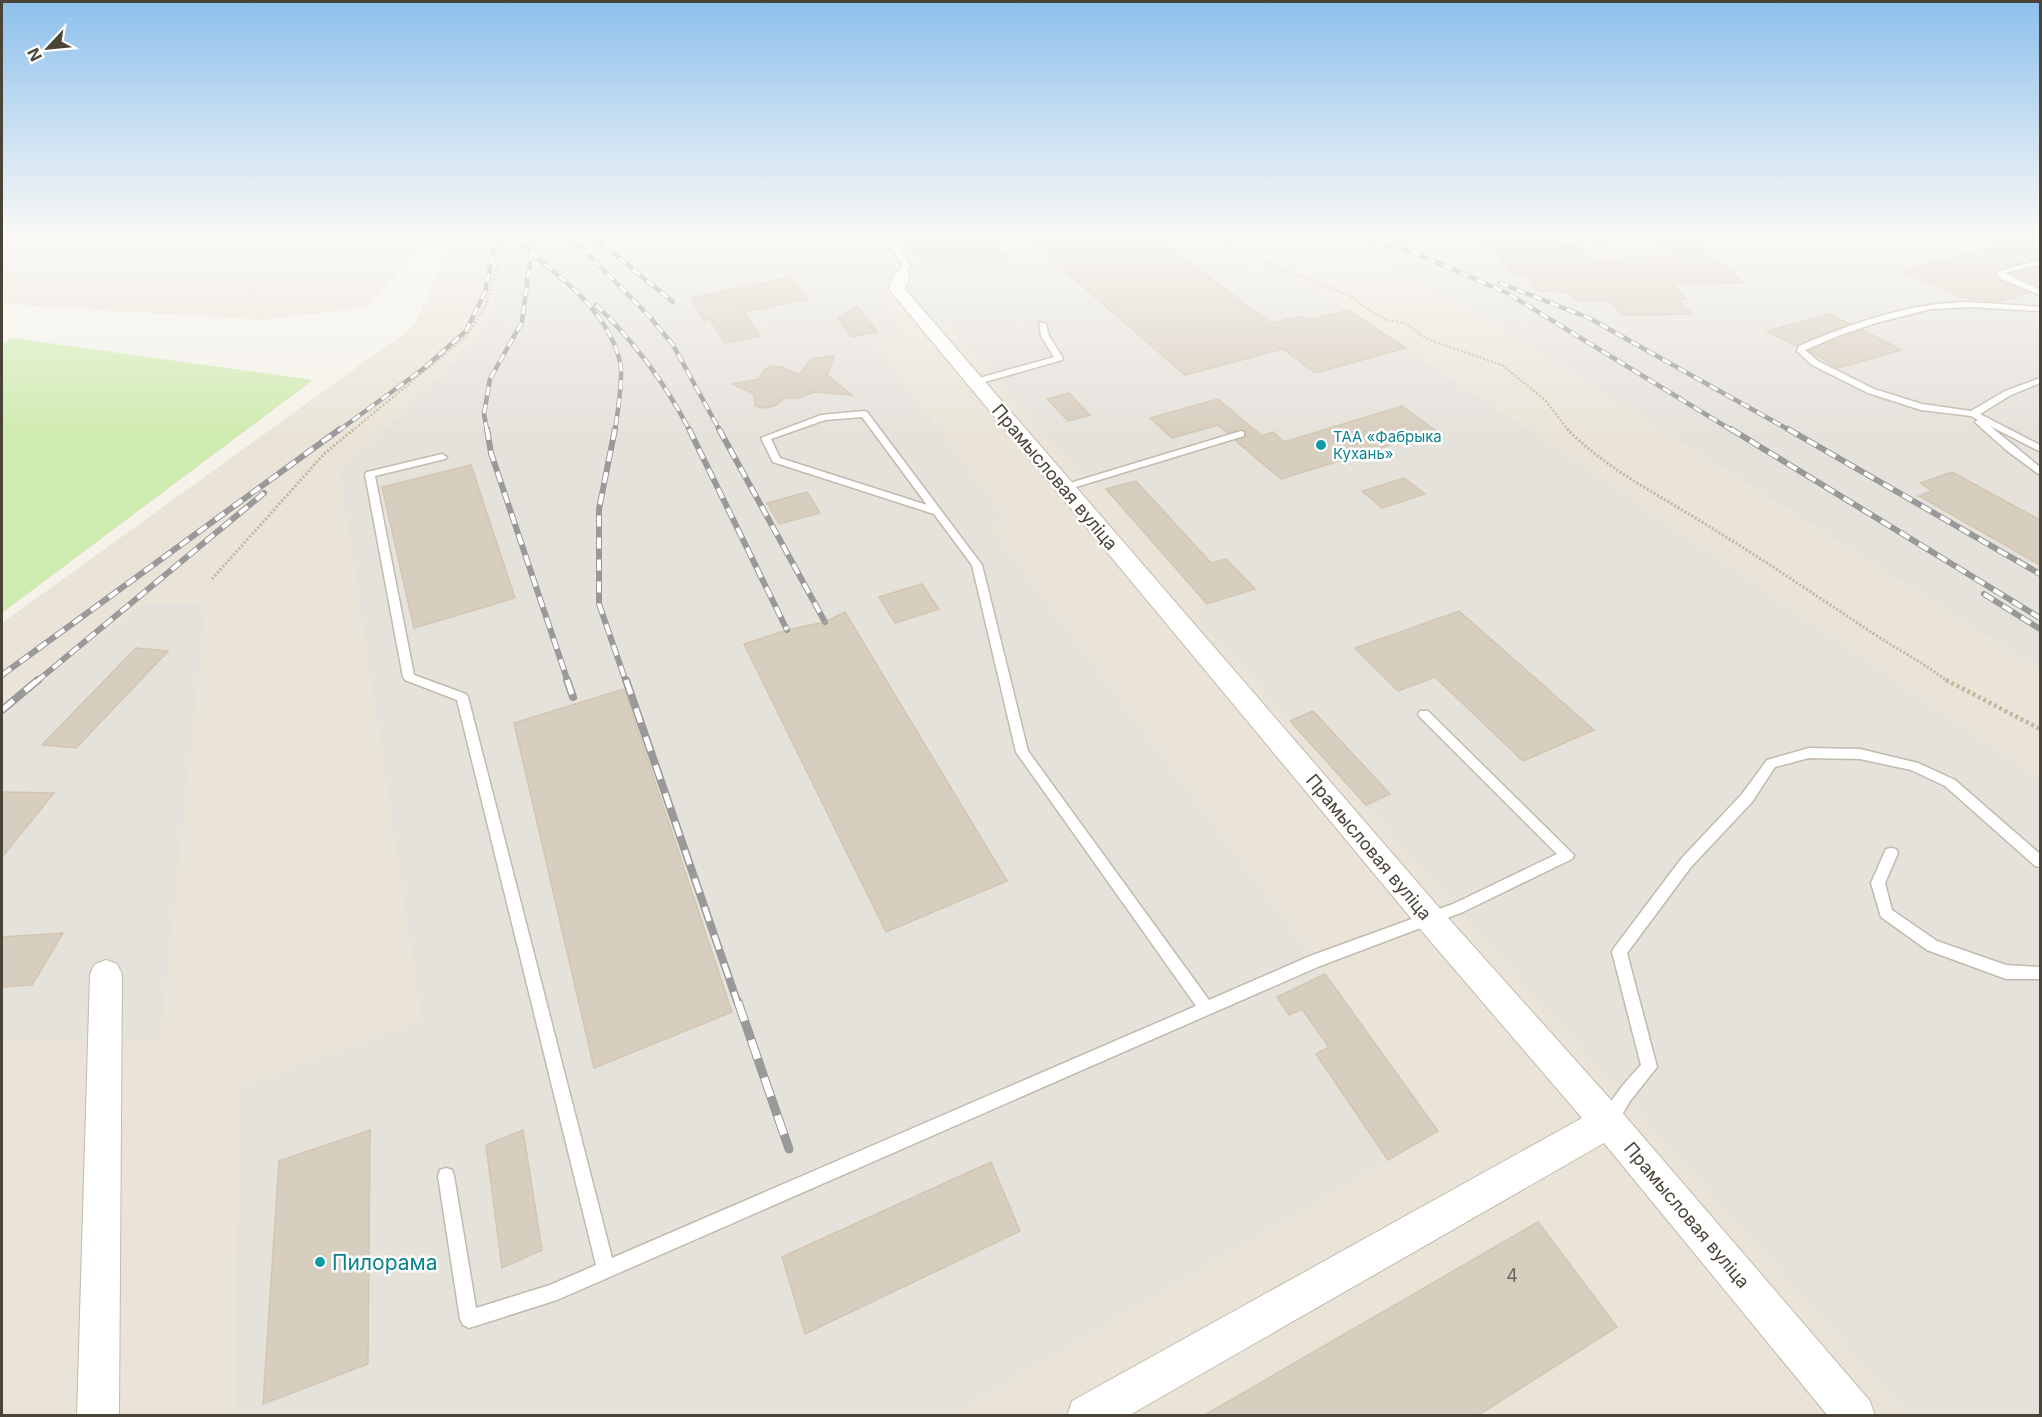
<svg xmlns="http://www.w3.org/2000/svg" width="2042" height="1417" font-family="Inter,sans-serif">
<rect width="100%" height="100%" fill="#f5f2ea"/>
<g fill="#eae4d8">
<polygon points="2,235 429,235 369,307 263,320 2,304"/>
<polygon points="456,235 2009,235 1559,366 2040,670 2040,1415 2,1415 2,623 414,326"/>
</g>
<g fill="#e5e1db">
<polygon points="509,235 1162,235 1348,310 1597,476 2040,780 2040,1415 1908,1415 1197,616 1207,604 1106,489 1093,485 949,327 939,327 907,290 916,277 858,264 872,280 884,302 904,331 870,338 1007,521 990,527 1325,974 1438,1131 950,1415 235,1416 239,1087 422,1021 340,472 484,334 511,246"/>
<polygon points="1311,235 2019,235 2040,244 2040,670 1427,282 1379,259"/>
<polygon points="143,604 206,604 160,1041 2,1041 2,714"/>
</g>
<polygon fill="#d0ebb1" points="12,338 313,380 2,613 2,344"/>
<g fill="#d8cebf" stroke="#d3c6b1" stroke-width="1.5">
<polygon points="922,235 987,235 1009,259 981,264 974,256 925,265 902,239"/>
<polygon points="1085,235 1152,235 1271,323 1301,316 1308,320 1348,310 1406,348 1315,373 1283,349 1185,375 1035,245"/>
<polygon points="1552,239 1557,245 1576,245 1589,259 1679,257 1669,248 1705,248 1743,283 1672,284 1686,299 1678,299 1692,314 1621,315 1609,300 1576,301 1569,292 1538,291 1525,274 1513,274 1485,241"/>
<polygon points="2018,240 2040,249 2040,258 1994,271 2000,281 2029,293 1999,302 1960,297 1903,271"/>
<polygon points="2040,266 2040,288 2012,274"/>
<polygon points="791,277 807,299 744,312 760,336 725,343 710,319 704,320 691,298"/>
<polygon points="857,306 877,332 852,337 838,319"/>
<polygon points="1829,314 1849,324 1796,346 1767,331"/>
<polygon points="1862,330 1902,350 1838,368 1809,351"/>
<polygon points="834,356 827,375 852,395 813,392 800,398 785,398 775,406 763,408 755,406 754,394 733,384 759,379 763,371 771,366 782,367 799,375 811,359"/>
<polygon points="1069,393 1090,415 1068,421 1047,399"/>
<polygon points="1218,399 1262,436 1273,432 1284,442 1402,406 1436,431 1281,479 1236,441 1246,437 1245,430 1227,433 1218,425 1172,438 1150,418"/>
<polygon points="471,465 515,598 414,628 382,487"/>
<polygon points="1952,472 2040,520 2040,565 1919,496 1932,491 1920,483"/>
<polygon points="1404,478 1425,494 1382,508 1362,491"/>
<polygon points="1136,481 1211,563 1226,559 1255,589 1207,604 1106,489"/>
<polygon points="807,492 820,513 779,524 767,503"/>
<polygon points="922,584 939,609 895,623 879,597"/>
<polygon points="1459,611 1594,730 1523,761 1435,677 1398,691 1355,648"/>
<polygon points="845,612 1007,881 886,932 744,644 787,630 825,622"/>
<polygon points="136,648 168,651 76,748 42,745"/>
<polygon points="624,689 732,1012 594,1068 514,723"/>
<polygon points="1313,711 1390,794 1366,805 1290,721"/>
<polygon points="2,792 54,793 2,857"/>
<polygon points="63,933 32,985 2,987 2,937"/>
<polygon points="1325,974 1438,1131 1388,1160 1316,1054 1329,1047 1302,1009 1289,1015 1277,997"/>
<polygon points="370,1130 368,1364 263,1404 279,1161"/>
<polygon points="523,1130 542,1250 502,1268 486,1145"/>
<polygon points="991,1162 1020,1231 805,1334 782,1257"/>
<polygon points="1538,1222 1617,1327 1477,1416 1203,1416"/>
</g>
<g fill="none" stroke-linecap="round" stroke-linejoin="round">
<g stroke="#c2baac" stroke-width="3">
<g id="service">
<polygon points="891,235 899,235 894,240 910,265 905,276 898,274 902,265 886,240"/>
<polygon points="1673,235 1691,235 1595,252 1591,250"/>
<polygon points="2040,260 2040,264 2005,273 2040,290 2040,295 2001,279 1996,272"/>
<path d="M1971,302L2040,307V311L1971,307L1931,309L1876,323L1838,336L1805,350L1818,361L1874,389L1922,404L1971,411L2005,391L2040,378V383L2011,395L1980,414L2040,445V451L2037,450L1990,426L2040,467V474L2037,473L2006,450L1977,424L1975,422L1978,420L1971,416L1921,410L1868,393L1812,365L1797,351L1799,346C1853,323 1911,302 1971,302Z"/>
<polygon points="1039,322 1046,324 1049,336 1063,358 1062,360 978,384 972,384 972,380 1054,357 1041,336"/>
<path d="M864,411L867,412L982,565L1028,751L1209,1000L1310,956L1453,904L1557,854L1420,717L1418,714L1420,711H1428L1574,855L1572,859L1463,912L1320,966L557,1300L469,1328L463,1325L460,1319L438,1176L440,1170L446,1168L452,1170L454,1176L476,1308L550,1285L596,1265L457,700L405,680L403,677L365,474L367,472L442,454L447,457L445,459L375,476L414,675L466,694L468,697L612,1258L1196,1006L1016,752L972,565L934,514L773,462L761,438L821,415ZM862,417L927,505L780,458L771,439L825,420Z"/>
<polygon points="1241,431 1244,432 1244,436 1066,490 1063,491 1058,488 1060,486"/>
<path d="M1809,748L1860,749L1918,763L1955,780L2040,854V867L2035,866L1945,786L1911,770L1860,759L1809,758L1775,767L1752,802L1691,867L1627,953L1657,1067L1630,1101L1615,1127L1609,1129L1603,1127L1601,1121C1610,1099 1625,1082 1641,1065L1612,952L1614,948L1681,859L1742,794L1767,760Z"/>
<polygon points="1891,848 1896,849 1898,853 1885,883 1892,910 1937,941 2006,965 2040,967 2040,979 2006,979 1927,950 1881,917 1871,883 1886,849"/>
</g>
</g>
<g stroke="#c2baac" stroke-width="2">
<g id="minor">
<polygon points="902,269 910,274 905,289 1442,911 1620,1110 1870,1401 1875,1416 1828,1416 1604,1143 1128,1416 1067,1416 1072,1401 1582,1118 1420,929 891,292 889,289 894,274"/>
<polygon points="106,960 117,964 122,974 119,1416 77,1416 90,974 95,964"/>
</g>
</g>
<g stroke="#c4b79c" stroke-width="2" stroke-dasharray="2 2" stroke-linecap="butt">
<polyline points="1199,235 1350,296 1372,312 1387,320 1405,323 1427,339 1502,365 1545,400 1569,431"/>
<polyline points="352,431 467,336 486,305 505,239 504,235"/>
</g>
<g stroke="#c4b79c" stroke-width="3" stroke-dasharray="2 2" stroke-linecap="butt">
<path d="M1567,429C1611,473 1667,499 1718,532C1770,564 1821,599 1871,632C1898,650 1923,662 1948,682"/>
<polyline points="212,579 324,454 354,429"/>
</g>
<polyline stroke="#c4b79c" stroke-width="4.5" stroke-dasharray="3 3" stroke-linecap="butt" points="1946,680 2040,729"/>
<use href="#service" fill="#fff" fill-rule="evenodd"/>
<use href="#minor" fill="#fff" fill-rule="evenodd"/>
<g stroke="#999" stroke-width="4.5">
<g id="rail-far3">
<polyline points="569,235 649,316 673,345 720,431"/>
<polyline points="591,235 673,302"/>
<polyline points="1359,235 1415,253 1507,293 1733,431"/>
<path d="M531,253C567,282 609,314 620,362C624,376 617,415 615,431"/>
<polyline points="1500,283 1589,318 1791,431"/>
<path d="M596,305C635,342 665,383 690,431"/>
<polyline points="338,431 423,369 466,331 485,292 497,235"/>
<polyline points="487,431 484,414 490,379 522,322 531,253 520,235"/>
</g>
</g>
<g stroke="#999" stroke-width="6">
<g id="rail-far2">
<polyline points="487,429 491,453 568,682"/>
<polyline points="615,429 599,509 599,604 626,682"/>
<polyline points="689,429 787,630"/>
<polyline points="719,429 825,622"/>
<polyline points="1731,429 2040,618"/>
<polyline points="1788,429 2040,574"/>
<polyline points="1984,594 2040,629"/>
<polyline points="2,675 340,429"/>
<polyline points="36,682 264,493"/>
</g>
</g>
<g stroke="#999" stroke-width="8">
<g id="rail-far1">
<polyline points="567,680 573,697"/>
<polyline points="626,680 738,1004"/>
<polyline points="2,710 38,680"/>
</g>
</g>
<g stroke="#999" stroke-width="9">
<polyline id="rail" points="738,1002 789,1149"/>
</g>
<use href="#rail-far3" stroke="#fff" stroke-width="3" stroke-dasharray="9" stroke-linecap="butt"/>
<use href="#rail-far2" stroke="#fff" stroke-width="4" stroke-dasharray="11" stroke-linecap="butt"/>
<use href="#rail-far1" stroke="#fff" stroke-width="5" stroke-dasharray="15" stroke-linecap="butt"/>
<use href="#rail" stroke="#fff" stroke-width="7" stroke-dasharray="20" stroke-linecap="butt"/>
</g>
<linearGradient id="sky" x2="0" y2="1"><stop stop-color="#8dc0ed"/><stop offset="0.54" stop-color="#faf9f6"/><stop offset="1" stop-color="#faf9f6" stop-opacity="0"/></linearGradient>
<rect width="2042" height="434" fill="url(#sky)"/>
<g fill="#0f9aa8" stroke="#fff" stroke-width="2">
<circle cx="1321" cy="445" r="6"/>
<circle cx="320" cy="1262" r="6"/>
</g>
<g text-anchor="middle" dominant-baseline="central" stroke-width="5" stroke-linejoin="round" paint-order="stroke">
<g font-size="15" fill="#0d838f" stroke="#fff" text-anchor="start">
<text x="1333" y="436">ТАА «Фабрыка<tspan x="1333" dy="17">Кухань»</tspan></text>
</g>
<g font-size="18" fill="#4a4337" stroke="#fff">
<text transform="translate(1055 477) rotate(50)">Прамысловая вуліца</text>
<text transform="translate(1369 847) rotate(50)">Прамысловая вуліца</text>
<text transform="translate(1687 1215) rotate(50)">Прамысловая вуліца</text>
</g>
<g font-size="18" fill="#6e6659">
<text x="1512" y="1275">4</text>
</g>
<g font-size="21" fill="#0d838f" stroke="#fff" text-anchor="start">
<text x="332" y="1262">Пилорама</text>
</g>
</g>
<rect width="2042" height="1417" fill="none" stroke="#4a4337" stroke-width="6"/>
<g transform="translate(48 48) rotate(244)" stroke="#ffffff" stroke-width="4.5" paint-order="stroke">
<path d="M0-4.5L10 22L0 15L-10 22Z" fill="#4a4337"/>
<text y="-9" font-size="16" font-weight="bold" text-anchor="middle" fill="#4a4337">N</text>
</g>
</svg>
